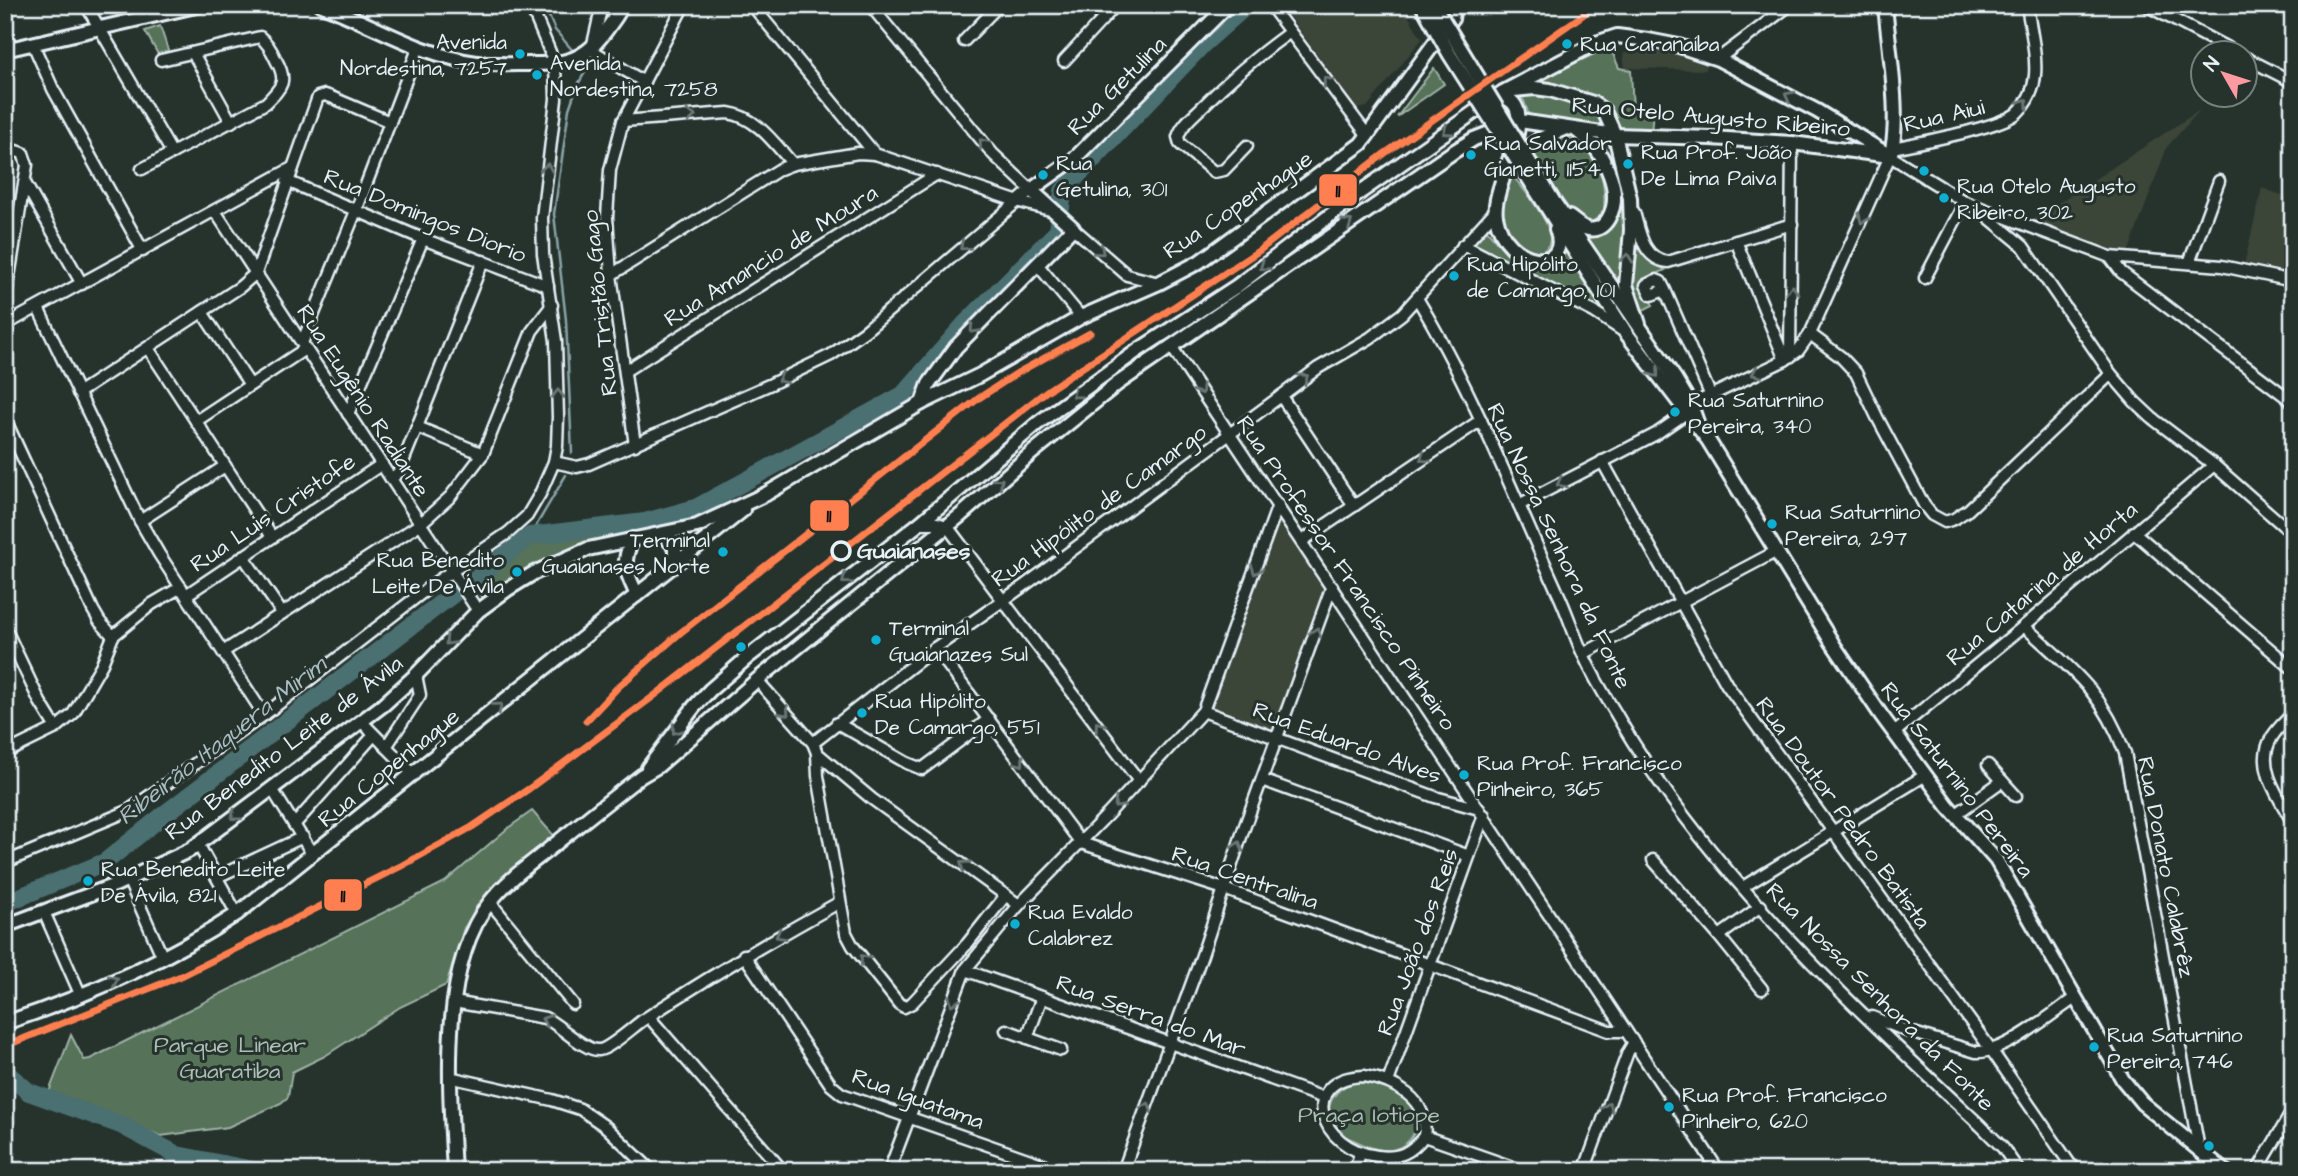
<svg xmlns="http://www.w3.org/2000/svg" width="2298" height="1176" font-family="'Architects Daughter',sans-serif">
<rect width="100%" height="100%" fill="#26332d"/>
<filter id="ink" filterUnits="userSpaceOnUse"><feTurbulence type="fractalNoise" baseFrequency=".0143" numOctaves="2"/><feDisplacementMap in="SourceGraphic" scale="14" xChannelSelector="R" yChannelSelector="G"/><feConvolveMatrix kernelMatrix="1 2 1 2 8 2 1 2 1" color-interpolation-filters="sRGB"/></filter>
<g filter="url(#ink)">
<g fill="#3b4439">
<polygon points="1281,5 1402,5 1422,39 1367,107 1357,109"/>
<polygon points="1640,46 1681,54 1707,61 1706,70 1625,68 1623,54"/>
<polygon points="2200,110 2167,147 2128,253 2099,247 2031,221"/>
<polygon points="2262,188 2293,199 2293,276 2244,265"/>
<polygon points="1278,521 1324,588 1273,730 1209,706"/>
</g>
<g fill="#567258" stroke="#9fb2a8" stroke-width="2">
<polygon points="160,26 168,50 159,56 145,31"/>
<polygon points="1610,47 1619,68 1631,70 1633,110 1653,113 1651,132 1621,132 1609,110 1535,81"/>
<polygon points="1434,68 1444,84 1397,117"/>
<polygon points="1528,92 1583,104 1599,113 1607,129 1529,115 1524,101 1518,94"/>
<path d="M1567,137C1601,154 1606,177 1604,213L1593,221L1583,223C1559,202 1546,176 1530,149L1545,141Z"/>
<path d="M1511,174C1522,187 1553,223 1550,240C1549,248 1543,252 1536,255C1497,235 1496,212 1511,174Z"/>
<path d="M1624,201C1627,232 1617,264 1624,295L1586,239C1611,232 1615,225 1624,201Z"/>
<path d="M1485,228C1511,257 1529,291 1563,248L1608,315L1471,245Z"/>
<polygon points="1636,245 1651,261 1665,270 1642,281 1642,285 1653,305 1641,311 1633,284"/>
<polygon points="637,530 637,534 484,599 471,584 536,537"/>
<polygon points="532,811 555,837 486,897 464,928 446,985 400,1007 325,1056 292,1072 288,1097 281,1103 228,1127 161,1136 49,1092 71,1035 84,1060 90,1059 445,882 508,828"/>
<path d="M1356,1082C1371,1082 1400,1091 1410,1104C1427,1125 1408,1154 1382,1150C1372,1149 1361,1143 1351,1139C1339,1135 1330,1126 1329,1112C1329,1096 1341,1086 1356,1082Z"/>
</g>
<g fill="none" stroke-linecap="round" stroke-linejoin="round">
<g stroke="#8aa3a8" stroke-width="2.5">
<polyline points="544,5 555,30 574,52"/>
<polyline points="572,453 566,320 554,214 569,109 577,86 588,67"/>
<polyline points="530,536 566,475"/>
</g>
<g stroke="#4c6f72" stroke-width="18">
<polyline points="471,582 530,536 645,522 696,508 903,395 966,323 1058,231 1063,191 1203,44 1247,5"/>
<polyline points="5,903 105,862 161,817 453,594"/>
<polyline points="5,1072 29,1092 121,1125 177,1155 258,1171"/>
</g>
<g stroke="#e8f1f8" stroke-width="15">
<g id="minor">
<polyline points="86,5 172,153"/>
<polyline points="752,5 875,154"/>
<polyline points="1270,5 1368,136"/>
<polyline points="2146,5 2235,52"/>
<polyline points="964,41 999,5"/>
<polyline points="33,44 53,89 143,251"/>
<polyline points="593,44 602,5"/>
<polyline points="590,49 644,82"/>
<polyline points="193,53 231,122"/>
<polyline points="2246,58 2293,82"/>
<polyline points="1718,59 1790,5"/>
<polyline points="1064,61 1116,5"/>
<path d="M623,121L728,113C757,117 774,143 793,164L858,153L875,154L1016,201L1054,211"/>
<path d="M1247,146L1224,170L1214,172L1180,144L1178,137C1182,124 1193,116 1202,107C1230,79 1258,55 1290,32"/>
<polyline points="5,148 23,153 27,165 5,302"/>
<path d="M1893,148C1920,142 1999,128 2017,113C2027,103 2034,89 2035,75C2037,53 2030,27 2027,5"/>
<path d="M142,169L266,103C282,87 288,81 276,60C272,51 268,43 260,37L161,60"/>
<polyline points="287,181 423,239 548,286"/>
<polyline points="25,183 82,284"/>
<polyline points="1977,208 2023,246 2111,374 2135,402 2152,418 2214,465 2293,534"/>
<polyline points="215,211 478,611"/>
<path d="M1634,212C1640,233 1643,259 1668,262L1792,224"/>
<polyline points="1073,228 1127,275 1159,283"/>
<polyline points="1736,241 1785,360"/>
<polyline points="1463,245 1594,312 1623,331"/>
<polyline points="2110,257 2121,272 2293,402"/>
<polyline points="2189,263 2219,181"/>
<polyline points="1037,264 1081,317"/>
<polyline points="611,275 780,169 793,164"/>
<polyline points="1925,278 1965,202"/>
<polyline points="1665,290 1651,295 1646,285 1656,280 1661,282 1665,290 1710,394"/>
<path d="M1417,298C1473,391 1513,494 1558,593C1567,612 1573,632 1582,652C1591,672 1603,693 1615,712C1704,869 1850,1003 1981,1126L2003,1148L2019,1171"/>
<polyline points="38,308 140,521 159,554 264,715"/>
<polyline points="202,312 250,385"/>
<polyline points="5,325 292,168"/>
<polyline points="1810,334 1841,357 1856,373 1877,417 1924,505 1932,515 1945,522 1954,519 1968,510 2111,374"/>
<polyline points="302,343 356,211 419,46"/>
<polyline points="1171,346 1719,1171"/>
<polyline points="148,348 272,537"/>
<polyline points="1790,357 1792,143"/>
<polyline points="625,371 937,174"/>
<polyline points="78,393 240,287 256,273 318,97 325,95 331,97 390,122"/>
<polyline points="1281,396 1354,506"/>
<polyline points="348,414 423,239"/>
<polyline points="5,419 93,610 100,622 113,636"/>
<polyline points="196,421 305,349"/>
<polyline points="417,427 483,454"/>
<polyline points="635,445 611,275 607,217 610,170 623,121 684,5"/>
<polyline points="1602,461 1727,685 1992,1051 2070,1164 2078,1171"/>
<polyline points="554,462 577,467 589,464 771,384 831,355 865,331 1031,190 993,154 870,5"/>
<polyline points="391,479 399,472 417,427 483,261"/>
<polyline points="1519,505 1656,434 1685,414 1691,405 1785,360 1798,351 1810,334 1890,156 1965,202 2110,257 2222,266 2293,281"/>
<polyline points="140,521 225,466"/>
<polyline points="920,523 937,523 947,526 1139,781"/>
<polyline points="2134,532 2293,669"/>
<polyline points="1302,541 1481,420"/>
<polyline points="243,556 282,613"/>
<polyline points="186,595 382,464"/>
<path d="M2024,626C2072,670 2102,690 2125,753L2199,1149"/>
<polyline points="5,628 40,702 56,728"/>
<polyline points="935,648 1081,843 1224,889 1609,1031 1626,1031"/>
<polyline points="223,652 420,524 450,497 483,454 532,331 552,305"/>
<polyline points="1583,654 1777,551"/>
<polyline points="757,680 813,743 817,753 818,776 846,933 853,946 899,1004 904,1007 912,1003 967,944 1006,895"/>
<polyline points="1203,711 1435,797 1479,809"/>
<path d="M2293,713C2286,721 2276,729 2271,739C2255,767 2280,799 2293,823"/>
<polyline points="361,721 414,775"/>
<polyline points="837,723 907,763 922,769 989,719"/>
<polyline points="1894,733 2024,626 2214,465"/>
<polyline points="813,743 935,648 1025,585 1281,396 1318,368 1370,338 1402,314 1495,211"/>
<polyline points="386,747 420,695 416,675"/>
<polyline points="5,753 56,728 73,714 102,664 113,636 152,604 181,587"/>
<polyline points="817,753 872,799 1019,905"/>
<polyline points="1988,765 2016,796"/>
<polyline points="1262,780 1469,856"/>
<polyline points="272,789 313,855"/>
<polyline points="1955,815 2002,781"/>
<polyline points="294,825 374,735"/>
<polyline points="198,844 237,914"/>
<polyline points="1653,860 1719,936 1762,989"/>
<polyline points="6,862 128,811 264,715 436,582 508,533 527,516 540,494 554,462 557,446 558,417 556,341 543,254 542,218 556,99 555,64 535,16 526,5"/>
<polyline points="217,877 303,837"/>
<polyline points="128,879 163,958"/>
<polyline points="1743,887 1924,776"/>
<polyline points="490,902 573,1004"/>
<polyline points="44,912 81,996"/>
<polyline points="1719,936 1761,906"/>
<polyline points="744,955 831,1085 842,1094 1062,1171"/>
<polyline points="965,970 1324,1098"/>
<path d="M454,1002L545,1018C560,1025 584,1051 599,1050C609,1049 633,1027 643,1020C707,978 773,939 840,902"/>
<polyline points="649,1017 783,1171"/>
<path d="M1872,1017L1907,1031L1976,1052C2004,1054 2051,1014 2075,998"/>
<polyline points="1006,1030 1061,1050"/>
<polyline points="1027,1038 1042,997"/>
<path d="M1364,1076C1394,1081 1430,1099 1424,1136C1411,1153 1399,1159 1377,1156C1318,1149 1297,1078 1364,1076Z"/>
<polyline points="449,1077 552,1100 580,1109 606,1127 652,1171"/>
<polyline points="1388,1082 1484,815"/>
<polyline points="1424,1136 1524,1171"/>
<polyline points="889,1171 965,970 1019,905 1108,814 1203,711 1278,505"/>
<polyline points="1123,1171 1202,955 1243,831 1332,586"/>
<polyline points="1355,1171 1360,1153"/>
<polyline points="1584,1171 1628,1052 1634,1042"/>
<polyline points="2257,1171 2293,1110"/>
</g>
</g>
<g stroke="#e8f1f8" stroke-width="18">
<g id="major">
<path d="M322,5C372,24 423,56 477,63C495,65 513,64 531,64C551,64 570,64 587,51C599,42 615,19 623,5"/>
<path d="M1885,5C1888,43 1902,122 1890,156"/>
<polyline points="5,50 200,5"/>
<polyline points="1514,90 1535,88 1550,90 1593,103 1604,111 1615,135 1630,198 1631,230 1626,285 1639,324"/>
<path d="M1498,96C1548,103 1490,184 1496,216C1505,268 1573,274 1556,229"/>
<polyline points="1515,157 1540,139 1566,128"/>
<polyline points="1554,202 1676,380 1691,405 1697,422"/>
<polyline points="1546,206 1626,333 1708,440 1833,644 1881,715 1948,806 1996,860 2123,1080 2142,1103 2225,1171"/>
<path d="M1569,217C1575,221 1580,227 1588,229C1606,233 1615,209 1614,195C1614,184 1608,168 1602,158C1596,146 1586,138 1576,130"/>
<polyline points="922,403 929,384 956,347 1073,228 1031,190 1074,159 1228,5"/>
<polyline points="663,534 675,547 675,563"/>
<path d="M633,539C620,563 627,573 637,595"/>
<polyline points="648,768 694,707 710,690 748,657 920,523 1038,423 1137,351 1237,286 1362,191 1503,92 1596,43 1617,36 1648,40 1679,46 1718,59 1817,111 1887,154"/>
<polyline points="5,926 115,885 190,850 383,705 416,675 478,611 508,589 534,573 588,549 697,526 766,494 922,403 980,375 1081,317 1159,283 1199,262 1361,144 1452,19 1454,5"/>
<path d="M5,1023C87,996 166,961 237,914L743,510"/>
<path d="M454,1171C450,1093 438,967 490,902C506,881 529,865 549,849C580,824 610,800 641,776L658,766L757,680L961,515L1033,452L1117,384L1453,152L1474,139L1520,121L1615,135L1711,138L1792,143L1890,156"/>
</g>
</g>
<use href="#minor" stroke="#26332d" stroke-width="10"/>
<use href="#major" stroke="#26332d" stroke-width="12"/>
<g stroke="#e8f1f8" stroke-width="18" stroke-linecap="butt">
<g id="major-bridge">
<polyline points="1422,5 1450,55 1546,206"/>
<polyline points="1434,5 1554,202"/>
</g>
</g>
<use href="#major-bridge" stroke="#26332d" stroke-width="12"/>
<g stroke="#26332d" stroke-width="12">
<g id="rail-1">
<polyline points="586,721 618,687 680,633 979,398 1019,372 1090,333"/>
<polyline points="5,1046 181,976 405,864 472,827 530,788 654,696 1048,390 1260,250 1384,154 1597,5"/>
</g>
</g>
<use href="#rail-1" stroke="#ff7f50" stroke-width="7"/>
</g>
<defs><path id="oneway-chevron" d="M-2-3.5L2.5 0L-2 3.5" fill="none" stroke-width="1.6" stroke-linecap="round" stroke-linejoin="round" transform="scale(1.75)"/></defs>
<g stroke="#6a7674">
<use href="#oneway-chevron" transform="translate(1327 81) rotate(-127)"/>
<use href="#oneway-chevron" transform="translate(1789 96) rotate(-152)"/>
<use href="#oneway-chevron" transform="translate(2024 103) rotate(-55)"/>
<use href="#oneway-chevron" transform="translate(691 116) rotate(-5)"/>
<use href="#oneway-chevron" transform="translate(1447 131) rotate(145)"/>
<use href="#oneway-chevron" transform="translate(983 143) rotate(-130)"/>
<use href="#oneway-chevron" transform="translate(547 168) rotate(-82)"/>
<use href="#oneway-chevron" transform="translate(1863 219) rotate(114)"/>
<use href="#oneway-chevron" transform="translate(1348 223) rotate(-35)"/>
<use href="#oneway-chevron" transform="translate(964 246) rotate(139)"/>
<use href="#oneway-chevron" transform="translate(1100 251) rotate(41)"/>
<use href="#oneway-chevron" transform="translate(1627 258) rotate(-83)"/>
<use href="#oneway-chevron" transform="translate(1264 266) rotate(144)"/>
<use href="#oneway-chevron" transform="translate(1792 290) rotate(-89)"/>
<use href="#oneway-chevron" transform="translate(974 329) rotate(134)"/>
<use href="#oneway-chevron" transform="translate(1655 373) rotate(53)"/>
<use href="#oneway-chevron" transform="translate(1756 373) rotate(156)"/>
<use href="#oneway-chevron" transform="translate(1304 378) rotate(-36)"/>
<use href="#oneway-chevron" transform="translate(782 379) rotate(154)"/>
<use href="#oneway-chevron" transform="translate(1200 390) rotate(56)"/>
<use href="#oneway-chevron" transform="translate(558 394) rotate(-91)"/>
<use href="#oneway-chevron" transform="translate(1076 394) rotate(143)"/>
<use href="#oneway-chevron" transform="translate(1424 458) rotate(146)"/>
<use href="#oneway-chevron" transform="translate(999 482) rotate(-42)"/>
<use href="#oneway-chevron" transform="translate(1561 483) rotate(152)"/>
<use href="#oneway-chevron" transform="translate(1256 570) rotate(110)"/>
<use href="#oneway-chevron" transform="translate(846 580) rotate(142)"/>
<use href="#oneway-chevron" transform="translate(1316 632) rotate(-71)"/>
<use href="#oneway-chevron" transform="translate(449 641) rotate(134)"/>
<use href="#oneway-chevron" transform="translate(498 707) rotate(-39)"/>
<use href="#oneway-chevron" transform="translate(785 712) rotate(48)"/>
<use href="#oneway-chevron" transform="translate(1099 726) rotate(-127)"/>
<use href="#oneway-chevron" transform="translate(676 730) rotate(127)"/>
<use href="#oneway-chevron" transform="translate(1020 762) rotate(54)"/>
<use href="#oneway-chevron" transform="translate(1118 804) rotate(133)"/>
<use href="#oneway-chevron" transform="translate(235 816) rotate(143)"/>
<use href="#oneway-chevron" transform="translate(1238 846) rotate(-72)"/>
<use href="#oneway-chevron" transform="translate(964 865) rotate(-145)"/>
<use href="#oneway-chevron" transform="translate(780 935) rotate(151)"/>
<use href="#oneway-chevron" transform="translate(864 959) rotate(-129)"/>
<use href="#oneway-chevron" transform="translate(114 980) rotate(-25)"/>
<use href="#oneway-chevron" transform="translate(953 1001) rotate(111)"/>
<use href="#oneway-chevron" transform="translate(546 1020) rotate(-162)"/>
<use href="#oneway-chevron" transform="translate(1147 1107) rotate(-69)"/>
<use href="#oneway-chevron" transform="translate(1608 1107) rotate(-70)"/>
</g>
</g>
<g fill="#0dafd3" stroke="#26332d" stroke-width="2.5">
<circle cx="1567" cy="44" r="6"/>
<circle cx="520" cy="54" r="6"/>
<circle cx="537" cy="75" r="6"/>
<circle cx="1471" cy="155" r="6"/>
<circle cx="1628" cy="164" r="6"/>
<circle cx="1924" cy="171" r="6"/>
<circle cx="1043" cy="175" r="6"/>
<circle cx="1944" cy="198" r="6"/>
<circle cx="1454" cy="276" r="6"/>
<circle cx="1675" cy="412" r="6"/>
<circle cx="1772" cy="524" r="6"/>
<circle cx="723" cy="552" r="6"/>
<circle cx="517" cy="572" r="6"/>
<circle cx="876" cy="640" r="6"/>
<circle cx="741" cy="647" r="6"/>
<circle cx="862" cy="713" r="6"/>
<circle cx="1464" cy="775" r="6"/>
<circle cx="88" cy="881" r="6"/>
<circle cx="1015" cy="924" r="6"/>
<circle cx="2094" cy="1047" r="6"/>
<circle cx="1669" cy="1107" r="6"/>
<circle cx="2209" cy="1146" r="6"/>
</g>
<circle fill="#26332d" stroke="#e8f1f8" stroke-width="3.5" cx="841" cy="551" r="9"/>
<g text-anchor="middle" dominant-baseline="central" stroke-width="6" stroke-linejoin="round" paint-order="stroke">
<g font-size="21" fill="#e8f1f8" stroke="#26332d" text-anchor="start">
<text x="507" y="42" text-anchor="end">Avenida<tspan x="507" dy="26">Nordestina, 7257</tspan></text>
<text x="1580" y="44">Rua Caranaíba</text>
<text x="550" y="63">Avenida<tspan x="550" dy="26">Nordestina, 7258</tspan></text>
<text x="1484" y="143">Rua Salvador<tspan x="1484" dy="26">Gianetti, 1154</tspan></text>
<text x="1641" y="152">Rua Prof. João<tspan x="1641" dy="26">De Lima Paiva</tspan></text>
<text x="1056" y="163">Rua<tspan x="1056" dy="26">Getulina, 301</tspan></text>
<text x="1957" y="186">Rua Otelo Augusto<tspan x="1957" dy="26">Ribeiro, 302</tspan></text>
<text x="1467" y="264">Rua Hipólito<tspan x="1467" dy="26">de Camargo, 101</tspan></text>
<text x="1688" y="400">Rua Saturnino<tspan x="1688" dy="26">Pereira, 340</tspan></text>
<text x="1785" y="512">Rua Saturnino<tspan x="1785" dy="26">Pereira, 297</tspan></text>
<text x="710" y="540" text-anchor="end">Terminal<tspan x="710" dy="26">Guaianases Norte</tspan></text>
<text x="504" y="560" text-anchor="end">Rua Benedito<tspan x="504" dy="26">Leite De Ávila</tspan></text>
<text x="889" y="628">Terminal<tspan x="889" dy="26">Guaianazes Sul</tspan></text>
<text x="875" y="701">Rua Hipólito<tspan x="875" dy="26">De Camargo, 551</tspan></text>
<text x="1477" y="763">Rua Prof. Francisco<tspan x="1477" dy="26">Pinheiro, 365</tspan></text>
<text x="101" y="869">Rua Benedito Leite<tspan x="101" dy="26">De Ávila, 821</tspan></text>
<text x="1028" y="912">Rua Evaldo<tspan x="1028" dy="26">Calabrez</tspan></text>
<text x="2107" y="1035">Rua Saturnino<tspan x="2107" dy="26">Pereira, 746</tspan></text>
<text x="1682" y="1095">Rua Prof. Francisco<tspan x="1682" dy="26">Pinheiro, 620</tspan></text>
</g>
<g font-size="23" fill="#e8f1f8" stroke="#26332d">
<text transform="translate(1117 86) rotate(-45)">Rua Getulina</text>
<text transform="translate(1944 116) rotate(-13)">Rua Aiui</text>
<text transform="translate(1711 117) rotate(5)">Rua Otelo Augusto Ribeiro</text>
<text transform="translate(1238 205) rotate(-34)">Rua Copenhague</text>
<text transform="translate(425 216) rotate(22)">Rua Domingos Diorio</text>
<text transform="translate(771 256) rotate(-32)">Rua Amancio de Moura</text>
<text transform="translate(600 303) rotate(-96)">Rua Tristão Gago</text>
<text transform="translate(363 401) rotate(57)">Rua Eugênio Radiante</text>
<text transform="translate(1099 506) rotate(-36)">Rua Hipólito de Camargo</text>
<text transform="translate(273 513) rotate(-34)">Rua Luis Cristofe</text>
<text transform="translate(1559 546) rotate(65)">Rua Nossa Senhora da Fonte</text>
<text transform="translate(1346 573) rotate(56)">Rua Professor Francisco Pinheiro</text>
<text transform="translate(2042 584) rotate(-40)">Rua Catarina de Horta</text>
<text transform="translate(1347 743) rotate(20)">Rua Eduardo Alves</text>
<text transform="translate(284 748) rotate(-37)">Rua Benedito Leite de Ávila</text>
<text transform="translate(389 768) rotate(-39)">Rua Copenhague</text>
<text transform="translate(1957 780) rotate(53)">Rua Saturnino Pereira</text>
<text transform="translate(1843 813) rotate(54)">Rua Doutor Pedro Batista</text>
<text transform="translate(2166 867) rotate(79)">Rua Donato Calabrêz</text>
<text transform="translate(1245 878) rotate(19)">Rua Centralina</text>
<text transform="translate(1418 942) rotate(-70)">Rua João dos Reis</text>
<text transform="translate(1880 997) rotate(45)">Rua Nossa Senhora da Fonte</text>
<text transform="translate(1151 1016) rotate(20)">Rua Serra do Mar</text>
<text transform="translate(918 1099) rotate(20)">Rua Iguatama</text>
</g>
<g font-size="23" font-weight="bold" fill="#e8f1f8" stroke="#26332d" text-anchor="start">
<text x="857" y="551">Guaianases</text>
</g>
<g font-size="23" fill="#aebeb8" stroke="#26332d">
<text x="230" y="1045">Parque Linear<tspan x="230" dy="26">Guaratiba</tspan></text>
<text x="1369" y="1115">Praça Iotiope</text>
</g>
<g font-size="24" font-style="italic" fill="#aabdc2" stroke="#26332d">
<text transform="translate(222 741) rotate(-38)">Ribeirão Itaquera Mirim</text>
</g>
</g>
<g stroke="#26332d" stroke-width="2.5">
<rect x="1318" y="173" width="40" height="34" rx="7" fill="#ff7f50"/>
<rect x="809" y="499" width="41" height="33" rx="7" fill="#ff7f50"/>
<rect x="323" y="878" width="40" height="34" rx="7" fill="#ff7f50"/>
</g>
<g font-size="19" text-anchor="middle" font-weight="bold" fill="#111">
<text x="1338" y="197">11</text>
<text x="829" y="522">11</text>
<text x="343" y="902">11</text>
</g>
<rect width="2298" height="1176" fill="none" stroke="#26332d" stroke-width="28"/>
<rect x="14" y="14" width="2270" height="1148" fill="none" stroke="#e8f1f8" stroke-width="2.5" filter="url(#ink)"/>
<g transform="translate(2224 74) rotate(309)"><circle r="33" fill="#26332d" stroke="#747f7e" stroke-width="2"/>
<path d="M0-5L12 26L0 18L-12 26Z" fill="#ff9aa2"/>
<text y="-10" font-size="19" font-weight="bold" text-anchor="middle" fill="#e8f1f8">N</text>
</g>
</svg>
